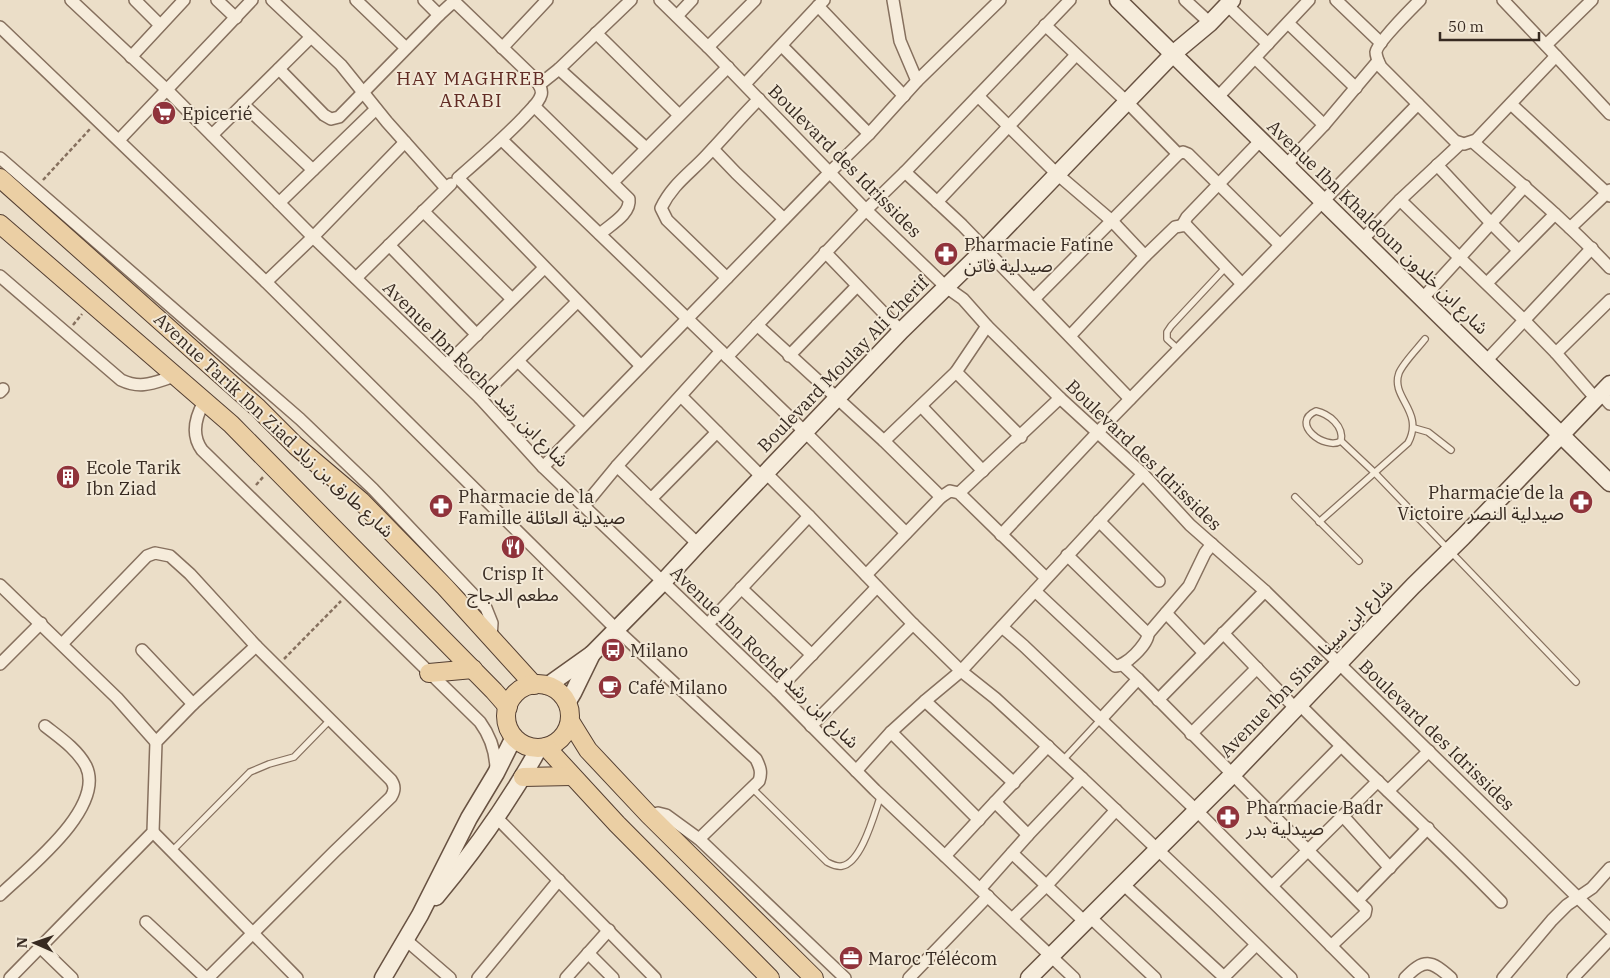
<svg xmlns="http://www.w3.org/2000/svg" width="1610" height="978" font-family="'IBM Plex Serif','Noto Sans Arabic',serif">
<rect width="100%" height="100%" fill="#ebdec8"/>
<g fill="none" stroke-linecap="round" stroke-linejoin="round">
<g stroke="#86705e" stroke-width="8">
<g id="lane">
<polyline points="1178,349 1167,339 1167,332 1171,326 1226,267"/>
<path d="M1316,411C1329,414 1344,426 1341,441C1325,451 1289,423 1316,411Z"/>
<polyline points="1414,428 1428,432 1451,450"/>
<polyline points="1341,441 1375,473 1576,682"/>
<polyline points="1295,497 1359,561"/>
<path d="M1319,522L1408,443C1425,411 1390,398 1399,373C1403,363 1418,348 1425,339"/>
<polyline points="1063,760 1101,719"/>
<path d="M752,788L827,862C831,864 836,867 842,866C862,863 875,811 881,795"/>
<polyline points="172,851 250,772 269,764 294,757 331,719"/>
</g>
</g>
<g stroke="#86705e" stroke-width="14">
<g id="street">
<polyline points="71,0 167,90 313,237 480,398 543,467 777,691 875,790 1074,978"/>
<polyline points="135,0 160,25"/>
<polyline points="217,0 236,18"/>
<polyline points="272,0 341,65 387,122 446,188"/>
<polyline points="356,0 406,48"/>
<polyline points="424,0 439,15"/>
<polyline points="660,0 708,47 866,210 946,287 963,299 987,326 1060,398 1143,474 1190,525 1265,591 1610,929"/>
<polyline points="824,0 818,6 904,96"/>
<polyline points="893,0 900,41 917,81"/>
<polyline points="1185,0 1210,23"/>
<polyline points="1336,0 1381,43"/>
<path d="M1420,0C1412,8 1377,43 1376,52C1376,57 1379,63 1381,67L1455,141L1464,144L1476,140L1556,56L1503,0"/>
<polyline points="1227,5 1268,44"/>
<polyline points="677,16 692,0"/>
<polyline points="1288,23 1356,88"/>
<polyline points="1045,25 1127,102 1178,154"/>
<path d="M0,27L266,282L617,630L756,759C760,767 762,772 759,781L699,839"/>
<polyline points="596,33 679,115"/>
<polyline points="1546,45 1592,0"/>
<polyline points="782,46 869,134"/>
<polyline points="708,47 755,0"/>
<polyline points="502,48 547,0"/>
<polyline points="1556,56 1610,114"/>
<polyline points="131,57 184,0"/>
<polyline points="1255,58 1324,125"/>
<path d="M279,69L324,115L331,119L339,117L439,15L451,4L456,3L534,78C538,83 543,89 541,95C539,103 529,111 524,117C503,139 481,158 458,178L641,366"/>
<polyline points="559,69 631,0"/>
<polyline points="745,84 818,6"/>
<polyline points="539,85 559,69 646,148"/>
<polyline points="978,96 1057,174 1112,221 1145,256 1175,227 1186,225 1242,284"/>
<polyline points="1217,98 1309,0"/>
<polyline points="243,104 313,170"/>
<polyline points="1511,104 1610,196"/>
<path d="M534,106L629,199C631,214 610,225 600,234"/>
<polyline points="212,135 311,37"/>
<polyline points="119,140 252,0"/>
<polyline points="502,140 805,432 906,533"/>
<path d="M1473,142C1520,183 1568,223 1610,268"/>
<polyline points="713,149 736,173 784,219"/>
<polyline points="0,158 300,419 373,489 486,608 492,623 491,638"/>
<polyline points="1286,165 1324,125 1378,61"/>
<polyline points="1437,165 1491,223 1518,250"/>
<polyline points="905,172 962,225 1130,399"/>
<polyline points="613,182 728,67"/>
<polyline points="1400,200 1524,320 1556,353"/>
<polyline points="937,202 1076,55"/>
<polyline points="279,203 376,109"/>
<polyline points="423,211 512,299"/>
<polyline points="1183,224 1187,217 1261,140"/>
<polyline points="1570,228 1610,190"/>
<polyline points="1362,240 1400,200 1460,144"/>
<polyline points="389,245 477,335"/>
<polyline points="825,252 901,331"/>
<path d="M0,276L121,380C142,390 155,382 175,376"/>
<polyline points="356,278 451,184"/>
<path d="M727,278L667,220L661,208C672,185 689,174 706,156C724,137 741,117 759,99"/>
<polyline points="266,282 313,237 405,142"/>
<polyline points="1487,283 1555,214"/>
<polyline points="1034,299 1178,154 1183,152 1188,154 1280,245"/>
<polyline points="1422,299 1525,186"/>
<polyline points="757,325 884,441 941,497"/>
<polyline points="1070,336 1145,256"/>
<polyline points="789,356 857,286"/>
<polyline points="727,357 866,210 905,172 1070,0"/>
<polyline points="518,361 583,425"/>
<polyline points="1486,361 1592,248"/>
<polyline points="446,365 544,268"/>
<polyline points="956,372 1021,437"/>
<polyline points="0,392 3,389"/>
<polyline points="1601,394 1610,404"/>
<polyline points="681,396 717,432"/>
<polyline points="480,398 577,302"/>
<polyline points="1596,399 1556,353 1610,300"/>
<path d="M204,402C195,418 191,435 202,450L480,722C491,737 496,753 496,771"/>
<polyline points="921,406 983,471"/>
<polyline points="884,441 956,372 987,326"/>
<polyline points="617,466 721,351"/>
<polyline points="543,467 830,172 869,134 917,81 1000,0"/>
<polyline points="766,473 809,516 913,624 961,671 995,698 1082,778"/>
<polyline points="959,493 1060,398"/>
<polyline points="651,499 698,544"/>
<polyline points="584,506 617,466 651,499 717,432 762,477"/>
<polyline points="1099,521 1159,581"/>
<polyline points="1001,535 1098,432 1418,104"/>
<polyline points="866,575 941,497 950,491 959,493 1046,578"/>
<polyline points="0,585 117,698 156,742"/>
<polyline points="741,588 812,655"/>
<path d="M1035,591L1115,666C1125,667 1148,644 1148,634L1067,555"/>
<polyline points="1166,613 1204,653"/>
<polyline points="708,624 809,516"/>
<polyline points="1002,627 1024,646 1197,811 1363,978"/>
<polyline points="1223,633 1296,709"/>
<polyline points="1148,634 1189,586 1205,553 1212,544"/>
<path d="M62,644L147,556L155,553L170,556L190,574L256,646L391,780C395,786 395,790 391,797L334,852L208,978"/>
<polyline points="142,650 193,704"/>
<polyline points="0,664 41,623"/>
<polyline points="1123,665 1138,679 1363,906 1366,909 1365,914 1331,946"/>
<polyline points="777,691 877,587"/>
<polyline points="1158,700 1265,591"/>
<polyline points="925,701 961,671 1143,474"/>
<path d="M1300,705C1366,772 1435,834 1501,902"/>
<polyline points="1101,719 1138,679"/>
<polyline points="811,726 913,624"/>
<polyline points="891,732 925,701 1014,783"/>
<polyline points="1191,734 1257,668"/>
<polyline points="856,771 891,732 979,820"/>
<polyline points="1388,791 1429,751"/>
<polyline points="995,802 1048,746"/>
<polyline points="649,815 658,813 666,815 699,839 845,978"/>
<polyline points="1273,815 1341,746"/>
<polyline points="1343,816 1390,868"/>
<polyline points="496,817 655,978"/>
<polyline points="153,832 297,978"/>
<polyline points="1012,853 1086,923"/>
<polyline points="945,856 995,802 1028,835"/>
<polyline points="1124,885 1224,977"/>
<polyline points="1272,886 1378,781"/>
<polyline points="980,889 1028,835 1082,778 1215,904 1291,978"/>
<path d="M0,895C27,869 106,808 86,766C77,749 59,737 45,726"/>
<polyline points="1358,900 1428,828"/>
<polyline points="1013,918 1046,886 1116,810"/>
<polyline points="1091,918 1155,978"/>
<polyline points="146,922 206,978"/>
<polyline points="406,940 450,978"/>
<polyline points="41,948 72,978"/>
<polyline points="588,953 613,978"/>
<polyline points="10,978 153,832 156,742 193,704 256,646"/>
<polyline points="478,978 559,880"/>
<polyline points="566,978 609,930"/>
<polyline points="909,978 988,896"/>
<polyline points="1223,978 1256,945"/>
<path d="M1405,978C1424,958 1431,960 1451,978"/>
<polyline points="1503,978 1552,920 1567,905 1592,888 1610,868"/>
<polyline points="1573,978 1610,939"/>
</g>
</g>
<g stroke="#685242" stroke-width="19">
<g id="secondary">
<polyline points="1118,0 1610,483"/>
<polyline points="547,686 592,654 663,582 698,544 901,331 985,249 1174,53 1210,23 1232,0"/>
<polyline points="567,703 573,693 592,654"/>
<path d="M436,897C475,850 510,801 539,748"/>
<polyline points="383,978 420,915 469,818 496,773 514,737"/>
<polyline points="1029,978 1232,775 1413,586 1463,537 1610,384"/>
</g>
</g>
<g stroke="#543f32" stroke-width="20">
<g id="primary">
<polyline points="0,178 258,408 296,446 361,501 445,587 534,685"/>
<polyline points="0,224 231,424 494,691 508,707"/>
<polyline points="429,673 473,669"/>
<circle cx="538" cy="716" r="32"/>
<polyline points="570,721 588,750 649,815 814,978"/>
<polyline points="546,747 617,824 770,978"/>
<polyline points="523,777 572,776"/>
</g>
</g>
<g stroke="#86705e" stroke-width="2.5" stroke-dasharray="4 2.5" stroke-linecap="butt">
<polyline points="43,180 90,129"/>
<polyline points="73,325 82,314"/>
<polyline points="256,485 264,476"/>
<polyline points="284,659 341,601"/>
</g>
<use href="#lane" stroke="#f6ecdb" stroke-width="5.5"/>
<use href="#street" stroke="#f6ecdb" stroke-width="11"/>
<use href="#secondary" stroke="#f6ecdb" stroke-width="16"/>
<use href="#primary" stroke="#ebcfa4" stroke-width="18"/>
</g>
<defs>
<g id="supermarket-disc" transform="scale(1.25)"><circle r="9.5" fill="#90333b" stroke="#f3e9d7"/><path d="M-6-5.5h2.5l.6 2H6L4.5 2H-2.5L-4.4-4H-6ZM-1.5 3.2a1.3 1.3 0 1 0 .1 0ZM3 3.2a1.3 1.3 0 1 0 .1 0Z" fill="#fff"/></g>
<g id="pharmacy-disc" transform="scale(1.25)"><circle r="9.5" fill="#90333b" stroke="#f3e9d7"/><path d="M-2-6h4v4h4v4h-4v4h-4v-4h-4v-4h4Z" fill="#fff"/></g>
<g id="building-disc" transform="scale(1.25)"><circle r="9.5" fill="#90333b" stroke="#f3e9d7"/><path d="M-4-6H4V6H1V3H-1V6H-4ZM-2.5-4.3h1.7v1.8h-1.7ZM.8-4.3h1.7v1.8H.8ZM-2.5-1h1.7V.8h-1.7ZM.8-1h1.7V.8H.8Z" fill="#fff"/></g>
<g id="restaurant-disc" transform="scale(1.25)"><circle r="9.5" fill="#90333b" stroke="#f3e9d7"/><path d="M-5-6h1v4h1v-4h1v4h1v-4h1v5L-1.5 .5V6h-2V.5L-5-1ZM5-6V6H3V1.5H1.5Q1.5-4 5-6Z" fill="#fff"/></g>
<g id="bus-disc" transform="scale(1.25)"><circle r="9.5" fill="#90333b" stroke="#f3e9d7"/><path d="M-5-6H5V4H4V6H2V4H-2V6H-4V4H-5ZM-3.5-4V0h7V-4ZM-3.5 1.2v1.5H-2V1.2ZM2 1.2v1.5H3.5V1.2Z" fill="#fff"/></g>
<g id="cafe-disc" transform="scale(1.25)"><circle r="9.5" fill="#90333b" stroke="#f3e9d7"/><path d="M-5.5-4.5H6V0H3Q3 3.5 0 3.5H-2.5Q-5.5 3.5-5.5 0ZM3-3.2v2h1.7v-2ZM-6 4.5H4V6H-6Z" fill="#fff"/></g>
<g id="office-disc" transform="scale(1.25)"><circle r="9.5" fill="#90333b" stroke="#f3e9d7"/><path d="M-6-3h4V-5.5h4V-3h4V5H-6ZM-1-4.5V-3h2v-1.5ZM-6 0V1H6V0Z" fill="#fff"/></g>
</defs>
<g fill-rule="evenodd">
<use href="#supermarket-disc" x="164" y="113"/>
<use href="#pharmacy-disc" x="946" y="254"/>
<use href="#building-disc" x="68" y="477"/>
<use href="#pharmacy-disc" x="1581" y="502"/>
<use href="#pharmacy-disc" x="441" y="506"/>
<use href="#restaurant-disc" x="513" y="547"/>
<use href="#bus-disc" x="613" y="650"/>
<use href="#cafe-disc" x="610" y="687"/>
<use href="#pharmacy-disc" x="1228" y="817"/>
<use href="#office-disc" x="851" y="958"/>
</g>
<g text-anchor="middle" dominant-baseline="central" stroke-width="4" stroke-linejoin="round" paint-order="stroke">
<g font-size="18" fill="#372a21" stroke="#f3e9d7" text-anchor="start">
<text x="182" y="113">Epicerié</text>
<text x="964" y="244">Pharmacie Fatine<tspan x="964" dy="21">صيدلية فاتن</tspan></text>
<text x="86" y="467">Ecole Tarik<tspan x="86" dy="21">Ibn Ziad</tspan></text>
<text x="1564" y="492" text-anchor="end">Pharmacie de la<tspan x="1564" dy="21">Victoire صيدلية النصر</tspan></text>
<text x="458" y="496">Pharmacie de la<tspan x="458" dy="21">Famille صيدلية العائلة</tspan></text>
<text x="513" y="573" text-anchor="middle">Crisp It<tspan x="513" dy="21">مطعم الدجاج</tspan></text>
<text x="630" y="650">Milano</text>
<text x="628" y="687">Café Milano</text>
<text x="1246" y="807">Pharmacie Badr<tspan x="1246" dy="21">صيدلية بدر</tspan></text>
<text x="868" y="958">Maroc Télécom</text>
</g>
<g font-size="18" fill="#372a21" stroke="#f3e9d7">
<text transform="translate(845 161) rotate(45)">Boulevard des Idrissides</text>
<text transform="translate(1378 227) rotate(44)">Avenue Ibn Khaldoun شارع ابن خلدون</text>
<text transform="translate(843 364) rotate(-46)">Boulevard Moulay Ali Cherif</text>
<text transform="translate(476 374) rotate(45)">Avenue Ibn Rochd شارع ابن رشد</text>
<text transform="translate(274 425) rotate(43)">Avenue Tarik Ibn Ziad شارع طارق بن زياد</text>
<text transform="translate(1144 455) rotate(44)">Boulevard des Idrissides</text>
<text transform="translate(765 657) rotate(44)">Avenue Ibn Rochd شارع ابن رشد</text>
<text transform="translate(1306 668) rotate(-46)">Avenue Ibn Sina شارع ابن سينا</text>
<text transform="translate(1437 735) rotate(44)">Boulevard des Idrissides</text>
</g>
<g font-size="19" letter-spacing="1" fill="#612b24" stroke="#f3e9d7">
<text x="471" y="78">HAY MAGHREB<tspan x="471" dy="22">ARABI</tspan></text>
</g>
</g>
<g transform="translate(35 943) rotate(272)" stroke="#f3e9d7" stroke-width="4" paint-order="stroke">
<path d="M0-4L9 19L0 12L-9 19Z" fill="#372a21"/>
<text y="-8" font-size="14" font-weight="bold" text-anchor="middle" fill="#372a21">N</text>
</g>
<path d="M1440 32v8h99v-8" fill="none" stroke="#372a21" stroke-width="2.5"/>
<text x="1448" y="32" font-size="15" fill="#372a21" stroke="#f3e9d7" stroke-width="4" paint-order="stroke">50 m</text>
</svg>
